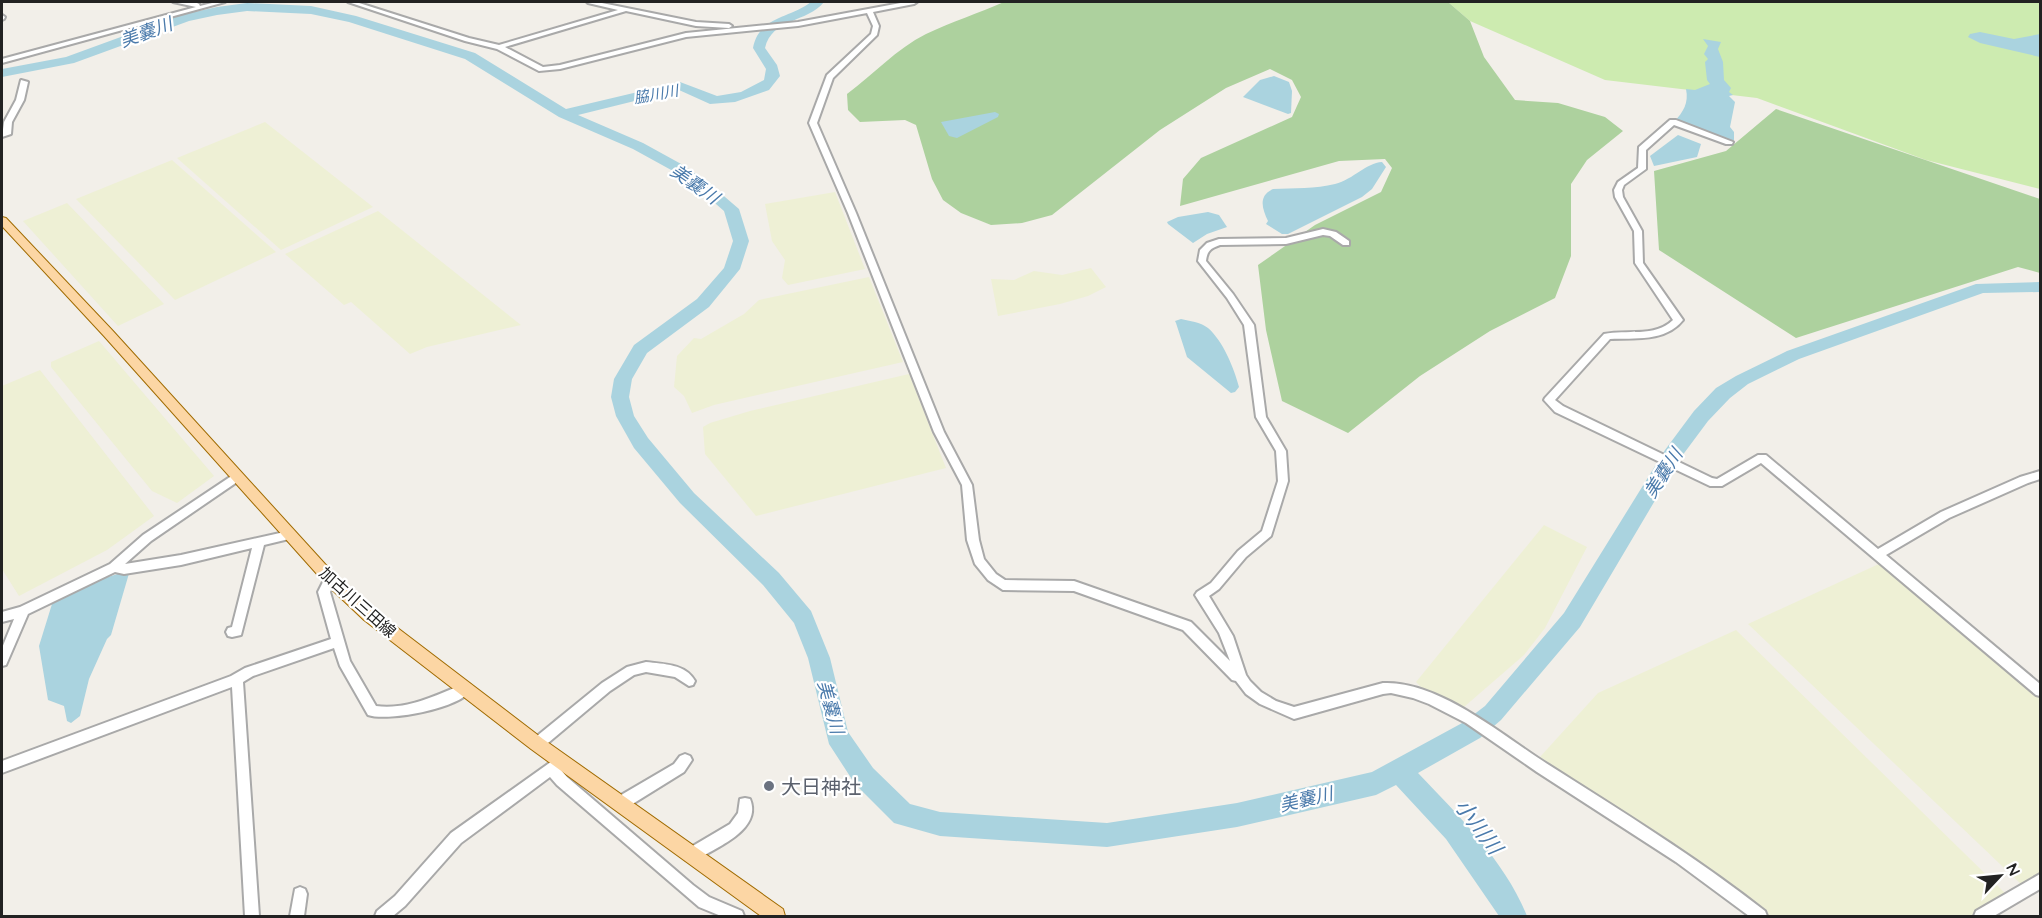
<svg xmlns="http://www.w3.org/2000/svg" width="2042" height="918" font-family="Quicksand,'Noto Sans JP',sans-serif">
<rect width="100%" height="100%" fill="#f2efe9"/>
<g fill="#eef0d5">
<polygon points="265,122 373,207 281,250 177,158"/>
<polygon points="172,160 276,252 175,300 76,199"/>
<polygon points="835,192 865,269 788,285 782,278 785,260 772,241 765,204"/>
<polygon points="67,203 164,304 118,326 23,221"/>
<polygon points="378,211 521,325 427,347 410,354 351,302 344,305 285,254"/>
<polygon points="1091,268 1106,287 1088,296 1060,304 998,316 991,279 1014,280 1034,271 1062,275"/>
<polygon points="869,277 903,362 714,405 692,413 684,396 674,387 677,356 694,338 701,339 744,314 759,300"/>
<polygon points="99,341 214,476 177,503 152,491 51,367 51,362"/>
<polygon points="40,370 154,516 107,550 19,596 2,569 2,386"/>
<polygon points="909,374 946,468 756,516 705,454 703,427 710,423 750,411"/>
<polygon points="1544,525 1587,547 1545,628 1524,655 1464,707 1428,694 1416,682"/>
<polygon points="1881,563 2040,697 2040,874 2022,885 1748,624"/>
<polygon points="1736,630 2007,895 1970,916 1768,916 1710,870 1540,757 1598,693"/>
</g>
<polygon fill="#cdebb0" points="1448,2 2040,2 2040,189 1926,160 1757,98 1605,80 1470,21"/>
<g fill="#add19e">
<path d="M1004,2H1448L1470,21L1484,57L1515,100L1558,103L1605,117L1623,131L1587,160L1571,184V256L1555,298L1490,331L1420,376L1348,433L1282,401L1266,330L1258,265L1315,225L1381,192L1392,168L1385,159L1339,161L1180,206L1183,179L1201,158L1292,117L1301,97L1292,80L1270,69L1226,88L1160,130L1052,215L1022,223L991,225L961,213L943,200L932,179L916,125L905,120L860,122L848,110L847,94C874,74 896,49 926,34C951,22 979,13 1004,2Z"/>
<polygon points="1776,109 2040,199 2040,273 2018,267 1796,338 1659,250 1654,171 1726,151"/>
</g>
<g fill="#aad3df">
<polygon points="1980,32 2014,39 2040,34 2040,57 1980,43 1968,37 1970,34"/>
<path d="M1703,39L1721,42L1718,49L1723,62L1724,80L1731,88L1729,92L1733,95L1729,96L1735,102L1730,127L1734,132V140L1732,141L1675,121C1683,112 1689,103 1686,89L1695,90L1710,84L1707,80L1705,62L1708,59L1704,54L1708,46Z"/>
<polygon points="1274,76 1289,82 1292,91 1291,113 1288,114 1243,97 1260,80"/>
<polygon points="995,112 999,114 998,117 957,138 949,136 941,122"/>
<polygon points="1678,135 1701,144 1697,157 1654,166 1650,156"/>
<path d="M1382,162L1386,167L1372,189L1362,197L1288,234H1282L1266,224L1268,221C1262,208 1258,196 1273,189C1293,188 1316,189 1335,184C1354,179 1366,163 1382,162Z"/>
<polygon points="1208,212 1219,215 1227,227 1207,234 1193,243 1168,224 1167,222 1178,217"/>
<path d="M1181,319C1190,321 1200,322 1208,328C1223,341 1234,368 1239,387L1235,392L1231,393L1187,357L1176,323L1175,321Z"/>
<polygon points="130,570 111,635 107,639 89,679 80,716 71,723 67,721 64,706 48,700 39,646 52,604 105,578"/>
</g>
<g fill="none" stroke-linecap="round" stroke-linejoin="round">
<path fill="#aad3df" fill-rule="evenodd" d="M811,2H824C807,23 772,18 765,48L777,65L780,76L769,90L735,102L710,104L679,90L578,115L643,143L683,165L711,185L739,209L749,241L740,269L709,307L647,353L632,379L629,397L634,416L648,438L694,493L779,573L811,611L830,658L848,732L873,768L910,804L940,812L1107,823L1237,803L1372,772L1464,722L1485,706L1564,613L1665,450L1694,411L1716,388L1736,376L1787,351L1976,284L2040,282V292L1983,293L1799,359L1748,384L1730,398L1708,421L1679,460L1580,627L1501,720L1480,738L1418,773C1458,815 1505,861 1527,916H1499L1446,839L1396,785L1376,795L1237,827L1107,847L940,836L894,823L855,784L829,744L808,658L794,623L763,585L680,503L634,448L616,416L611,397L614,379L634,345L697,299L724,268L733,241L724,211L701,191L673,171L633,149L559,117L465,59L349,22L311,14L247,11L217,15L189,21L74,63L2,77V69L66,57L181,15L217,7L247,3L311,6L356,16L475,53L566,109L680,82L717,96L741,92L764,80L766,69L753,48C759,16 789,19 811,2Z"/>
<g stroke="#a9a9a9" stroke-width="4">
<g id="minor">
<polygon points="173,2 197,3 199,4 200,6 216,2 225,2 2,63 2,59 196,7"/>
<path d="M348,2H356L469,38L499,45L618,10L588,3L587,2H597L696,22L729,24L732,26L729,28L696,26L626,11L505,47L543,67L560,65L686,33L798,22L906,2H917L914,4L873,12L879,26L877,35L833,78L817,123L856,213L944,432L972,485L979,540L984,559L996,574L1005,580L1074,581L1191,622L1230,661L1219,633L1195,595L1197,592L1211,583L1238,551L1262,531L1278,481L1276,451L1256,417L1244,325L1227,298L1198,261L1200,250L1207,243L1219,239L1286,238L1323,229L1336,232L1349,241V245H1343L1330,236L1323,235L1286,244L1220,245C1211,248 1207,251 1206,261L1233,294L1254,325L1266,417L1286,451L1288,481L1271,536L1246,557L1219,589L1209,596L1233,636L1246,675L1250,681L1261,692L1276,701L1294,707L1383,683C1439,680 1504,737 1549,765C1623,812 1696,857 1765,911L1767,916H1749L1676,862L1537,772L1466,723L1429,704L1413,698L1391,693L1383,694L1294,719L1260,704L1246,694L1236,681L1232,680L1183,630L1074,591L1003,590L988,580L975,564L967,540L962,485L934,432L848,213L809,123L827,75L871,34L873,26L867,13L798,26L686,37L560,69L539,71L497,49L465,41Z"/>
<polygon points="2,15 5,17 4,19 2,20"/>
<polygon points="21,80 28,82 24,100 12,122 11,134 2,137 4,122 16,100"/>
<path d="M1670,120H1676L1733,142L1732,144H1726L1674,125L1646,150V169L1624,185L1622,190L1623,197L1642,231L1643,263L1683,320C1666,342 1634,338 1610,339L1555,400L1563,406L1712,478L1717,479L1758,455H1766L1878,549L1941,512L2020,477L2040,471V479L2028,483L1949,518L1886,555L2040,684V696L2036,695L1761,463L1722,486H1710L1555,412L1544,400L1545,398L1604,334C1626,329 1655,338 1673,320L1635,263L1634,231L1615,197L1614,190L1618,182L1638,168L1639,147Z"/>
<polygon points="236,473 240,474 241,477 240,480 151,541 125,564 181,555 289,531 293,532 295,535 293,538 264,545 241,635 232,637 228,636 226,632 228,628 232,627 252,548 181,565 124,574 115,572 28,614 6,665 2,666 2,648 14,619 2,622 2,612 20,607 110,564 143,535"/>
<path d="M330,574L334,576L336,579L330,592L350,661L376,706C409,710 436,695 466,683L470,685L472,689C462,708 388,722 368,715L340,666L334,648L253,676L243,682L259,916H245L232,687L2,773V761L231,676L245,668L331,639L318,592L326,576Z"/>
<path d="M646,662C664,664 686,664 695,681L693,685L689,686L675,677L646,672L634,675L610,691L542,748L537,750L532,748L531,744L532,740L602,683L627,667Z"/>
<polygon points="685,754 690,756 692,760 684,772 626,808 621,809 616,808 614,803 616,798 674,764 680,756"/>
<polygon points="555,759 560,761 562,765 560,769 567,777 693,885 709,897 742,911 744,916 721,916 699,907 557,785 550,777 461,843 405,906 393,916 375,916 377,911 395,896 451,833"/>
<path d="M745,798L750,799C763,830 715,848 696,860L691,862L686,860L684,855L686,850L730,824L738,813L740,799Z"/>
<polygon points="2040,874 2040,889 1994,916 1974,916 1976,911"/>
<polygon points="300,887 305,889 307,894 304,916 290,916 295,889"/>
</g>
</g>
<g stroke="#a06b00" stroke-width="2">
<polygon id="major" points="2,217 6,218 112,330 335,575 374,610 543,739 783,909 785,916 761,916 531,749 364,620 325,583 104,336 2,226"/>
</g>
<use href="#minor" fill="#fff" fill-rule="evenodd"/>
<use href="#major" fill="#fcd6a4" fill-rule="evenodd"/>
</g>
<circle fill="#6b7280" stroke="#fff" stroke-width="2" cx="769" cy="786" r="6"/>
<g text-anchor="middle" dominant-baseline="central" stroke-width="4.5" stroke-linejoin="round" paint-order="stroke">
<g font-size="15" font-style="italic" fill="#4a7aab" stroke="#fff">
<text transform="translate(656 94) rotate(-10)">脇川川</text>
</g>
<g font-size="16" fill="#222" stroke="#fff">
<text transform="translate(358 602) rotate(42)">加古川三田線</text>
</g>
<g font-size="18" font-style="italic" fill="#4a7aab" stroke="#fff">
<text transform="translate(146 32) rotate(-20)">美嚢川</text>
<text transform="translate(695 184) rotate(35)">美嚢川</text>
<text transform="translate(1663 473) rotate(-57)">美嚢川</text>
<text transform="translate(831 707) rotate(75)">美嚢川</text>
<text transform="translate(1306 799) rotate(-13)">美嚢川</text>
</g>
<g font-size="20" fill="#5b616d" stroke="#fff" text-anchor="start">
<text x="781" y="786">大日神社</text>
</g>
<g font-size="21" font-style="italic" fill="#4a7aab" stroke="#fff">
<text transform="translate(1479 826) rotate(53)">小川川</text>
</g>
</g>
<rect width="2042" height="918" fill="none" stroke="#222222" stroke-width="6"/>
<g transform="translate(2000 876) rotate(64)" stroke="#ffffff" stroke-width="4.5" paint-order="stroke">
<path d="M0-4.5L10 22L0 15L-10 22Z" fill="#222222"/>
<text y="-9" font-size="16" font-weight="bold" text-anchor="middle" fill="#222222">N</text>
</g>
</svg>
